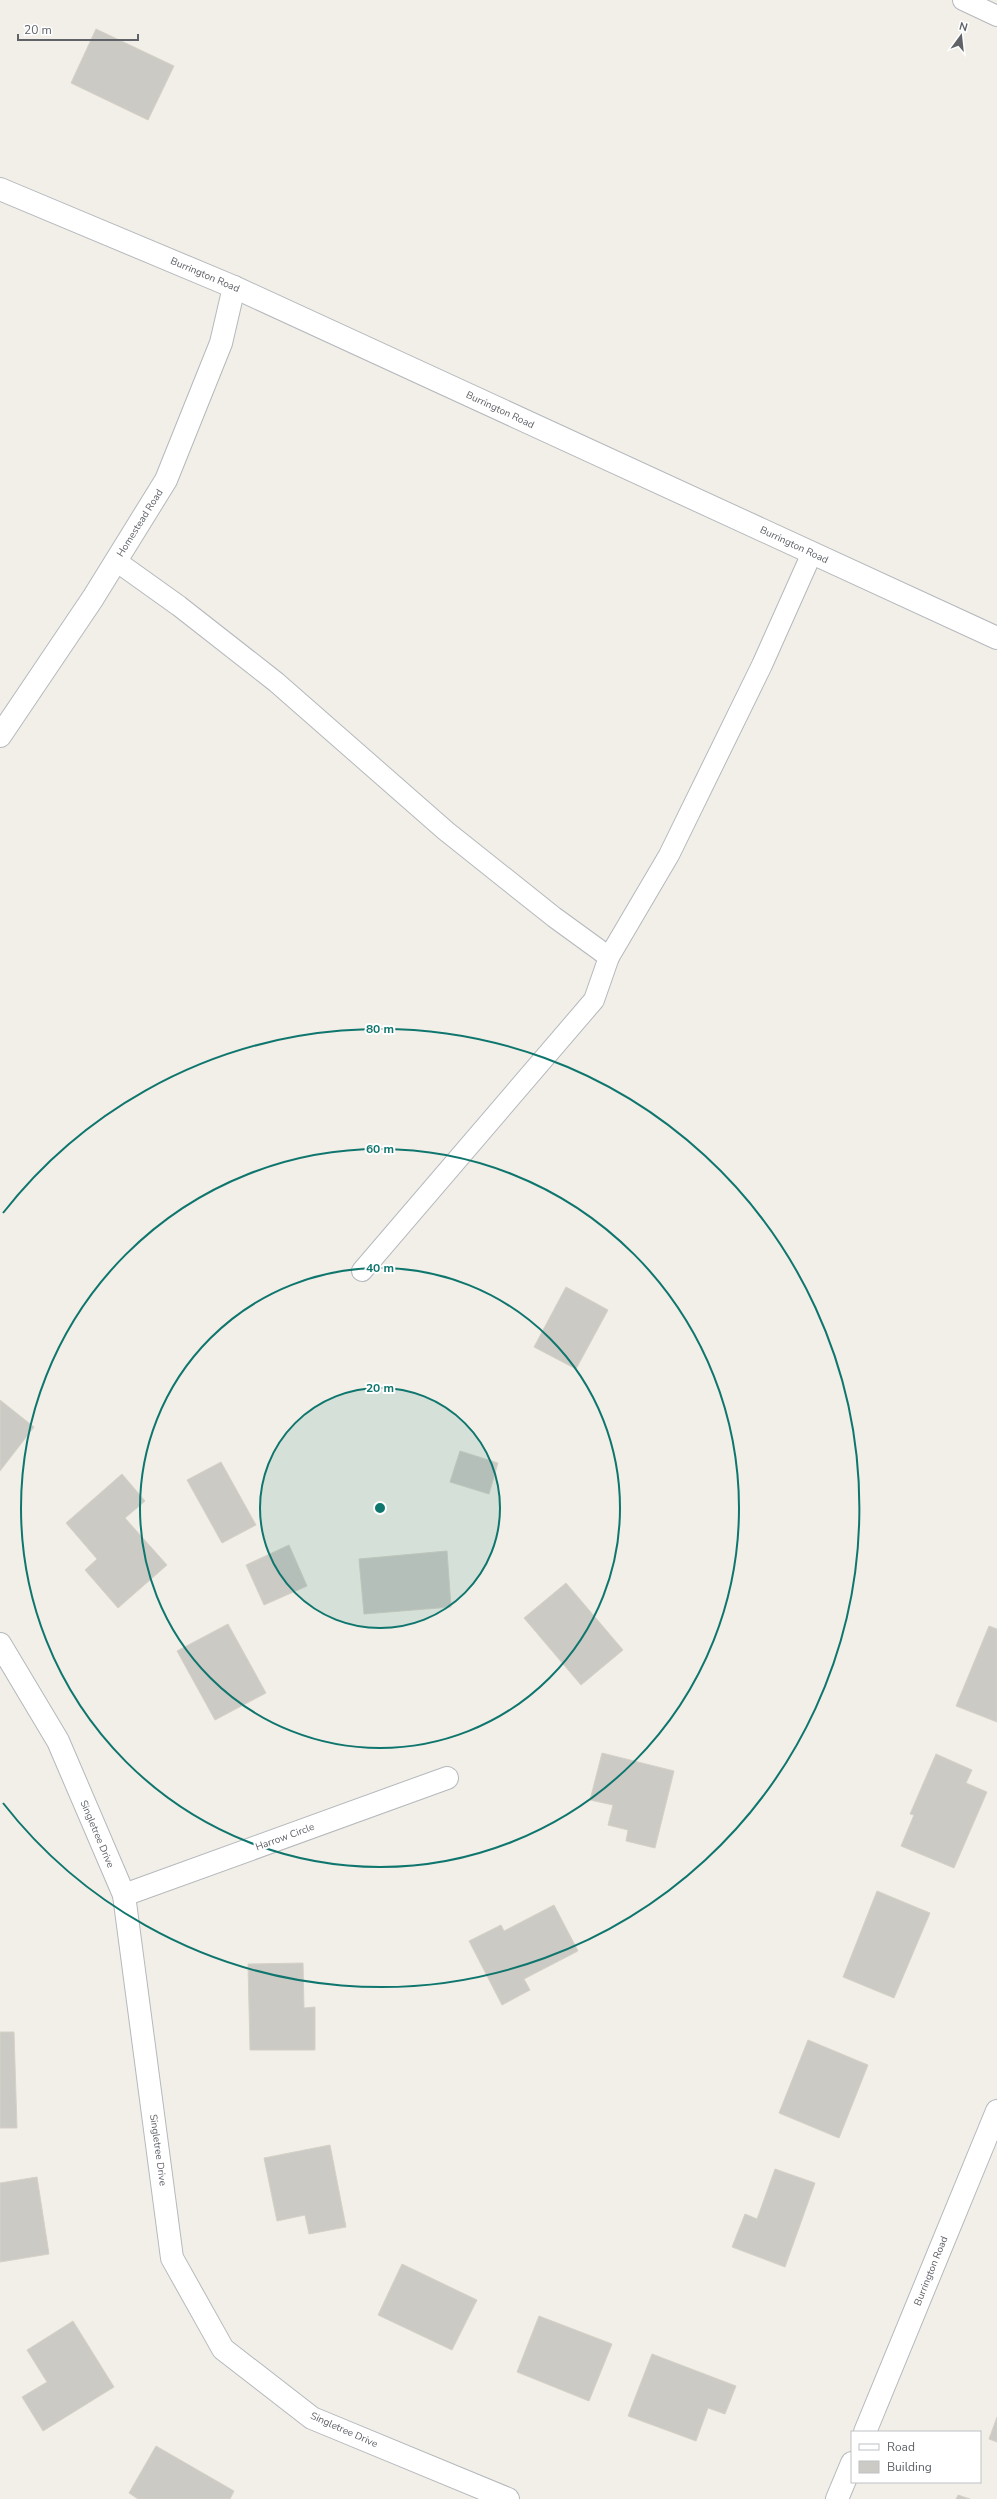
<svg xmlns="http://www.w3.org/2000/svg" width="997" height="2499" font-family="'Nunito Sans',sans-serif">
<rect width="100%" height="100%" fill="#f1efe8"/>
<g fill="#cccac5" stroke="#d6d1c6">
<polygon points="96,29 174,66 148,120 71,83"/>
<polygon points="566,1287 608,1310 576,1369 534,1347"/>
<polygon points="0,1400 34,1427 0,1471"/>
<polygon points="460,1451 498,1463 489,1494 450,1482"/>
<polygon points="221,1462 256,1525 222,1543 187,1480"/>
<polygon points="122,1474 145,1501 125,1518 167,1565 118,1608 85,1570 97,1559 66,1523"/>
<polygon points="289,1545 307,1586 264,1605 246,1565"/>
<polygon points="447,1551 451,1607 364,1614 359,1559"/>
<polygon points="566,1583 623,1650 581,1685 524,1618"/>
<polygon points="228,1624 266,1693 215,1720 177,1651"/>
<polygon points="989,1626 997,1629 997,1722 956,1706"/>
<polygon points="602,1753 674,1771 655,1848 626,1841 628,1830 608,1825 613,1805 590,1800"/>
<polygon points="936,1754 972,1770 966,1783 987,1792 954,1868 901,1846 914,1815 910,1814"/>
<polygon points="877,1891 930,1913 894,1998 843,1977"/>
<polygon points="554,1905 578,1951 524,1979 530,1990 502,2005 469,1941 501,1925 504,1931"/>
<polygon points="303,1963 304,2008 315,2007 315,2050 250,2050 248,1964"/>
<polygon points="0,2032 14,2032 17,2128 0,2128"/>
<polygon points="808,2040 868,2065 839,2138 779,2113"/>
<polygon points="330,2145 346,2227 309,2234 305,2215 277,2221 264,2158"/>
<polygon points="775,2169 815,2183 785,2267 732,2247 745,2214 757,2219"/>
<polygon points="37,2177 49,2254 0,2262 0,2183"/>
<polygon points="402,2264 477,2300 452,2350 378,2315"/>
<polygon points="539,2316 612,2344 589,2401 517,2372"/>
<polygon points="73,2321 114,2387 43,2431 22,2397 47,2382 27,2350"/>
<polygon points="652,2354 736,2386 725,2414 708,2408 696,2441 628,2416"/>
<polygon points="997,2417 997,2442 989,2439"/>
<polygon points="156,2446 234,2491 230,2499 138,2499 129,2493"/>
<polygon points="958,2495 970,2499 956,2499"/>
</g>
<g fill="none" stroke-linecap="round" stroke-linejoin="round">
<g stroke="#b5b8bc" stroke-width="22">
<g id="lane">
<polyline points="963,0 997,16"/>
<polyline points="116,561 179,606 276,682 446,831 554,917 609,957"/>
<polyline points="362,1271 594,1000 609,957 669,855 762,665 812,553"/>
</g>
</g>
<g stroke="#b5b8bc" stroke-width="24">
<g id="street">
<polyline points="0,189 234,287 997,638"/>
<polyline points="0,736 93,598 166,480 221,343 234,287"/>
<polyline points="0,1644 58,1741 124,1895 172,2258 223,2349 312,2418 508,2499"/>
<polyline points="124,1895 447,1778"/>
<polyline points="865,2432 997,2111"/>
<polyline points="837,2499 852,2463"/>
</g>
</g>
<use href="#lane" stroke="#fff" stroke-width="20"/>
<use href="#street" stroke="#fff" stroke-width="22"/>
</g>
<circle cx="380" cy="1508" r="120" fill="#0f766e" fill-opacity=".12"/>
<g fill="none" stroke="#0f766e" stroke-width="2">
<circle cx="380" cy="1508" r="120"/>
<circle cx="380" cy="1508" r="240"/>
<circle cx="380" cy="1508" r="359"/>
<path d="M3 1213A479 479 0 1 1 3 1803"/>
</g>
<g text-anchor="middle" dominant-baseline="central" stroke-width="4" stroke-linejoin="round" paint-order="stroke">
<g font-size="10" fill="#5f6368" stroke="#fff">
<text transform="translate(205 275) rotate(23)">Burrington Road</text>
<text transform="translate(500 410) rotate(25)">Burrington Road</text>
<text transform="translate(140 523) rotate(-58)">Homestead Road</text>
<text transform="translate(794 545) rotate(25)">Burrington Road</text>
<text transform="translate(97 1834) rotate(67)">Singletree Drive</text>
<text transform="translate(285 1837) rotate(-20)">Harrow Circle</text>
<text transform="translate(158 2150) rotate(82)">Singletree Drive</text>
<text transform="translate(931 2271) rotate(-68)">Burrington Road</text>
<text transform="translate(344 2430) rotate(24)">Singletree Drive</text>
</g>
</g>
<circle cx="380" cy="1508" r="6" fill="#0f766e" stroke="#fff" stroke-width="2"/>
<g font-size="12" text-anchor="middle" font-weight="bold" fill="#0f766e" stroke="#fff" stroke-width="4" stroke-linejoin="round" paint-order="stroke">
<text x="380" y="1033">80 m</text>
<text x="380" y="1153">60 m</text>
<text x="380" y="1272">40 m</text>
<text x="380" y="1392">20 m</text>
</g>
<rect x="851" y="2431" width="130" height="52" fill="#ffffff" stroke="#bfc1c3"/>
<rect x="859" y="2444" width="20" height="6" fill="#ffffff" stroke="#bfc1c3"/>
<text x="887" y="2451" font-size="12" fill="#5f6368">Road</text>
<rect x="859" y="2461" width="20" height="12" fill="#cccac5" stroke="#bfc1c3"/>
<text x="887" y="2471" font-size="12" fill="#5f6368">Building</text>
<g transform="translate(961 36) rotate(15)" stroke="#ffffff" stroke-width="3" paint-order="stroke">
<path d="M0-3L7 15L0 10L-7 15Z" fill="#5f6368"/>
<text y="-6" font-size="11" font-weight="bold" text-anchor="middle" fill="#5f6368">N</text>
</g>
<path d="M18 34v6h120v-6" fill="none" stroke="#5f6368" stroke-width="2"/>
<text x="24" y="34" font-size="12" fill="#5f6368" stroke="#ffffff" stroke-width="3" paint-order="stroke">20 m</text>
</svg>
